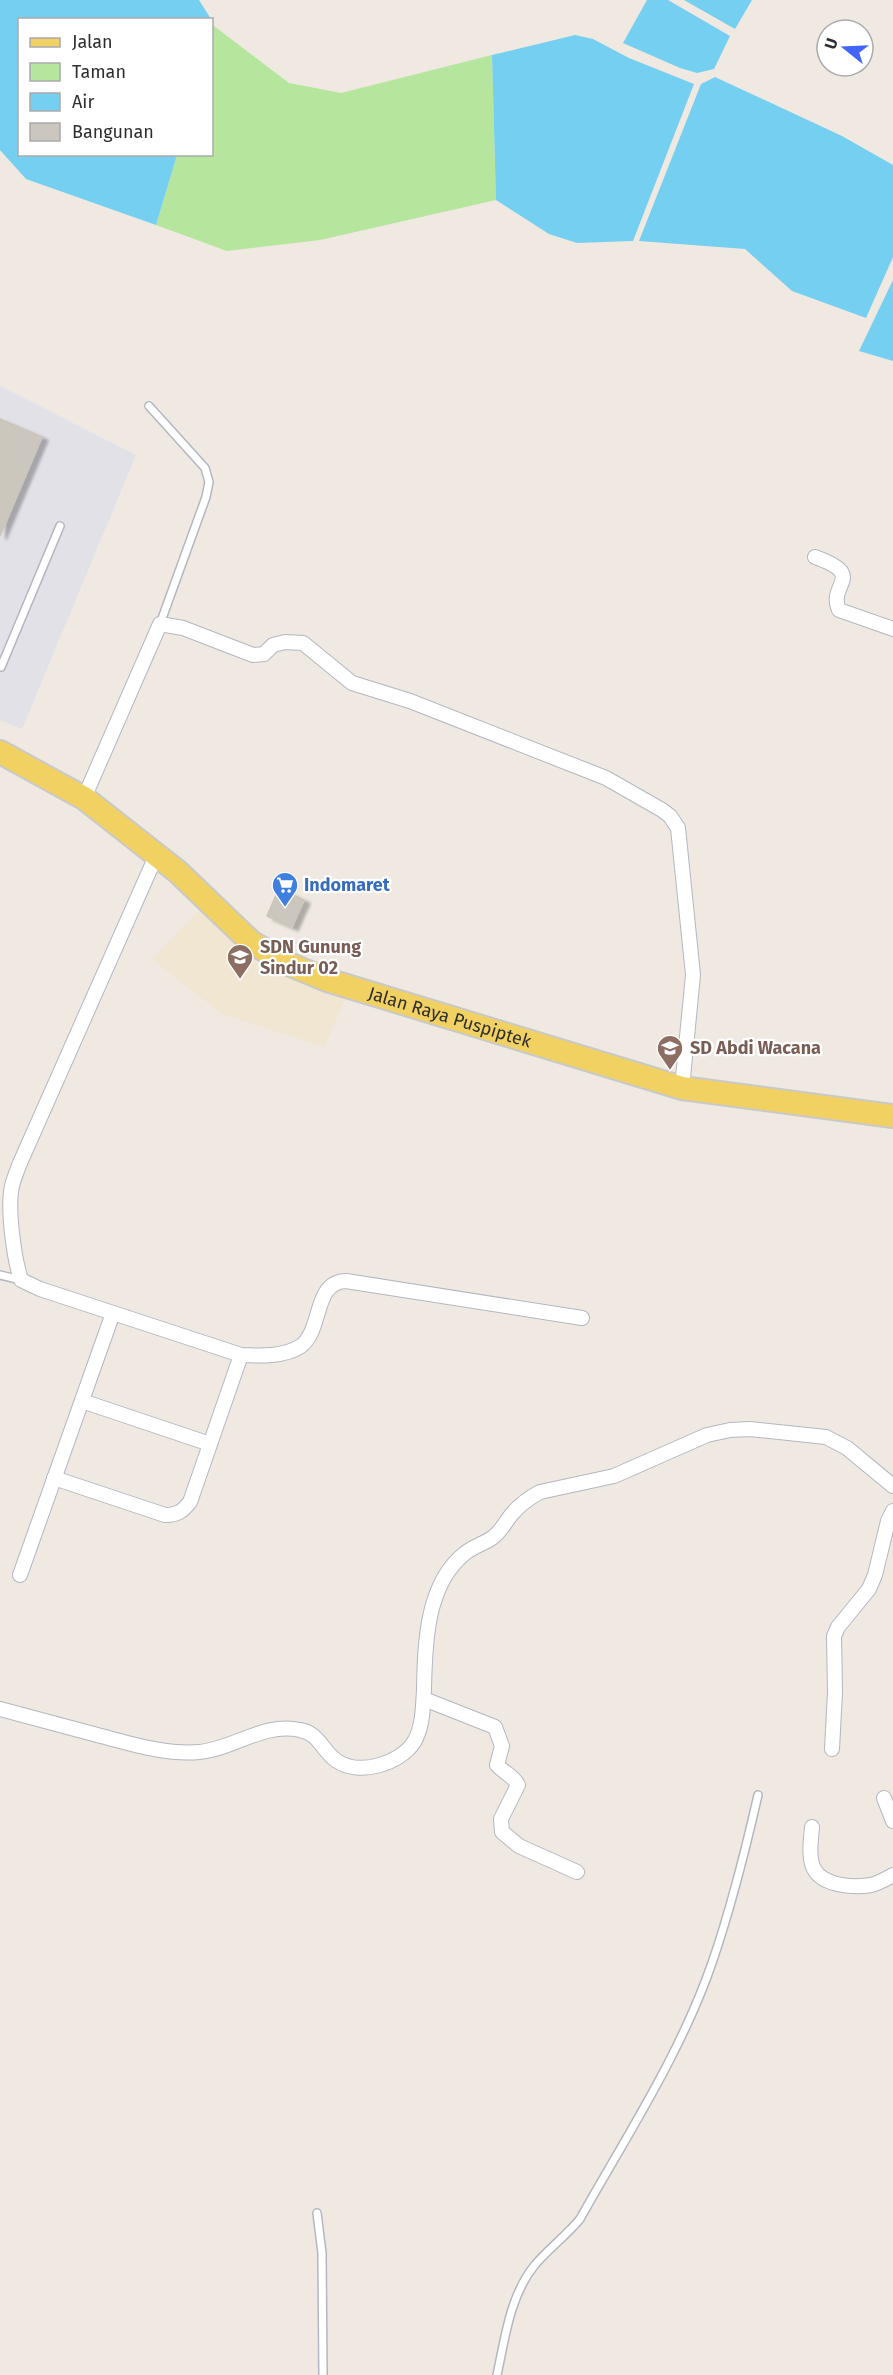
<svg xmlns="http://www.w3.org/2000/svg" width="893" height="2375" font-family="'Fira Sans',sans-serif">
<defs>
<filter id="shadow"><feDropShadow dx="6" dy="3.5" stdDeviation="1.5" flood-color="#0004"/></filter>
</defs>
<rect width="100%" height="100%" fill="#efe9e1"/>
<polygon fill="#e3e1e8" points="0,386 136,455 22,729 0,720"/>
<polygon fill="#f0e6d1" points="199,911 257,964 347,995 324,1047 222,1014 152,959"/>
<polygon fill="#b6e59e" points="214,26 289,83 341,93 492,55 496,200 320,240 227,251 156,225 177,155 212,154 212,36"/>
<g fill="#75cff0">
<polygon points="0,0 199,0 211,19 20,20 20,154 177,155 156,225 26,179 0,150"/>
<polygon points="647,0 668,0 730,36 714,69 697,73 680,68 623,43"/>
<polygon points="684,0 752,0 735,29"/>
<polygon points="575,35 593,39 629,58 694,84 633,241 577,243 549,234 496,200 492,55"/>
<polygon points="715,77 842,136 893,165 893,257 866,318 792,291 745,249 639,241 701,84"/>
<polygon points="893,280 893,361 859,351"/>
</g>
<g fill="#cbc7bf" stroke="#cbc5ba" stroke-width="1.5" filter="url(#shadow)">
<polygon points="0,419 42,437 0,536"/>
<polygon points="279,888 304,900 292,927 267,916"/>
</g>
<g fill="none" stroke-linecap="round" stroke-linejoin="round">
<g stroke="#b4b7c1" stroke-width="10">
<g id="service">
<polyline points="149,406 205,468 209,482 206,497 160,624"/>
<polyline points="1,667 60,526"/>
<polyline points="0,1275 21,1280"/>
<polyline points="317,2213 322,2253 323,2375"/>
<path d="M497,2375C505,2338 510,2296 534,2266C547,2250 566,2236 580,2219C626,2137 681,2053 712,1963C731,1908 745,1852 758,1795"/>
</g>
</g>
<g stroke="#b4b7c1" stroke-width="16">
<g id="minor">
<path d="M815,557C868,576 827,584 839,610L893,629"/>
<polyline points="84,798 160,624 183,628 253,655 264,654 273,645 285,642 303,643 352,683 410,701 606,778 662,810 670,816 678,828 693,975 682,1088"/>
<path d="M156,856L20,1163C17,1171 14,1178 12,1186C7,1208 14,1258 21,1280L40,1289L241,1355C260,1356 284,1357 301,1346C323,1329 313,1282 346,1281L582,1318"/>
<polyline points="82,1401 210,1444"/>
<path d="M54,1478L165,1515C177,1515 182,1512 190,1502L241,1355"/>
<polyline points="20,1575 113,1313"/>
<path d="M424,1699L495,1727L502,1746L497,1765C504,1773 513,1775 518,1785L501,1819L502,1832L519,1846L577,1872"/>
<path d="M0,1709C34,1718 67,1727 101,1736C132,1744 167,1755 199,1752C234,1749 263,1722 300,1730C319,1733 323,1752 337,1761C359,1776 400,1764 414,1742C423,1727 423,1706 424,1689C425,1644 426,1585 464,1554C472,1547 483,1544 492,1538C501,1532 505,1522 512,1514C520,1504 529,1498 540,1492L614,1476L707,1435L730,1430L750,1429L826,1437L847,1448L893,1486"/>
<polyline points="832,1749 835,1692 834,1636 838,1627 869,1589 875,1575 888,1521 893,1511"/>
<polyline points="884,1798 893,1821"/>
<path d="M812,1827C811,1840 808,1857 814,1869C823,1886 854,1888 871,1885C879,1883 886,1879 893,1875"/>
</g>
</g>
<g stroke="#c9c9c9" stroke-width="26">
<g id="primary">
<path id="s1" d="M0,752L84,798L178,872L251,942L286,963L327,980L682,1088L893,1116"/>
</g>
</g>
<use href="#service" stroke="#fff" stroke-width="7"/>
<use href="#minor" stroke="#fff" stroke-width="14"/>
<use href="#primary" stroke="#f2d163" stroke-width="22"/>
</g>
<defs>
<g id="supermarket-pin" transform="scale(1.35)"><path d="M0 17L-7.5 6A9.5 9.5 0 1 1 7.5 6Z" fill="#3f7fe0" stroke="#fff"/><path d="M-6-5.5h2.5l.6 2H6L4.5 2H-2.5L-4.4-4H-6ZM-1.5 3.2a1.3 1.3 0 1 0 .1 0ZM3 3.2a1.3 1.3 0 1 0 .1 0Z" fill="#fff"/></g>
<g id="school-pin" transform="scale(1.35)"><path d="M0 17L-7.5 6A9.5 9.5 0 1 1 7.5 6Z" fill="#8d6e63" stroke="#fff"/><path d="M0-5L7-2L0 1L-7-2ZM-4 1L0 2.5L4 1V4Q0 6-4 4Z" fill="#fff"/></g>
</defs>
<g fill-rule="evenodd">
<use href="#supermarket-pin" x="285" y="885"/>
<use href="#school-pin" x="240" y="957"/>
<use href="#school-pin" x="670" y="1048"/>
</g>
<g text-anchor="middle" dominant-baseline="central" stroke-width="4.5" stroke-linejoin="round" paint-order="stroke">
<g font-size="18" font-weight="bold" fill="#366cbe" stroke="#fff" text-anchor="start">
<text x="304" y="885">Indomaret</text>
</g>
<g font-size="18" font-weight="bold" fill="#785e54" stroke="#fff" text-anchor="start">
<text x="260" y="947">SDN Gunung<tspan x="260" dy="21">Sindur 02</tspan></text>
<text x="690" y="1048">SD Abdi Wacana</text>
</g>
<g font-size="18" fill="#2e2e2e" stroke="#fff">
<text stroke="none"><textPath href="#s1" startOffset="530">Jalan Raya Puspiptek</textPath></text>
</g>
</g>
<rect x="18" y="18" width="195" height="138" fill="#ffffff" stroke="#ababab" stroke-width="1.5"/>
<rect x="30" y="38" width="30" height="9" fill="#f2d163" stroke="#ababab" stroke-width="1.5"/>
<text x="72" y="48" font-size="18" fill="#2e2e2e">Jalan</text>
<rect x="30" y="63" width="30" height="18" fill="#b6e59e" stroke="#ababab" stroke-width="1.5"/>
<text x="72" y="78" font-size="18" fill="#2e2e2e">Taman</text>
<rect x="30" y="93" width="30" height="18" fill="#75cff0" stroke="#ababab" stroke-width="1.5"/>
<text x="72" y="108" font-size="18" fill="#2e2e2e">Air</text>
<rect x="30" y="123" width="30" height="18" fill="#cbc7bf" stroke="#ababab" stroke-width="1.5"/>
<text x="72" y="138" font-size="18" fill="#2e2e2e">Bangunan</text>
<g transform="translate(845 48) rotate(288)"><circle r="28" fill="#ffffff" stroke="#ababab" stroke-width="1.5"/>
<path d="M0-4.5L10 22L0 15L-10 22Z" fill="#4264fb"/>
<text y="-9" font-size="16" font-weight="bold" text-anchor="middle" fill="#2e2e2e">U</text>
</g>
</svg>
